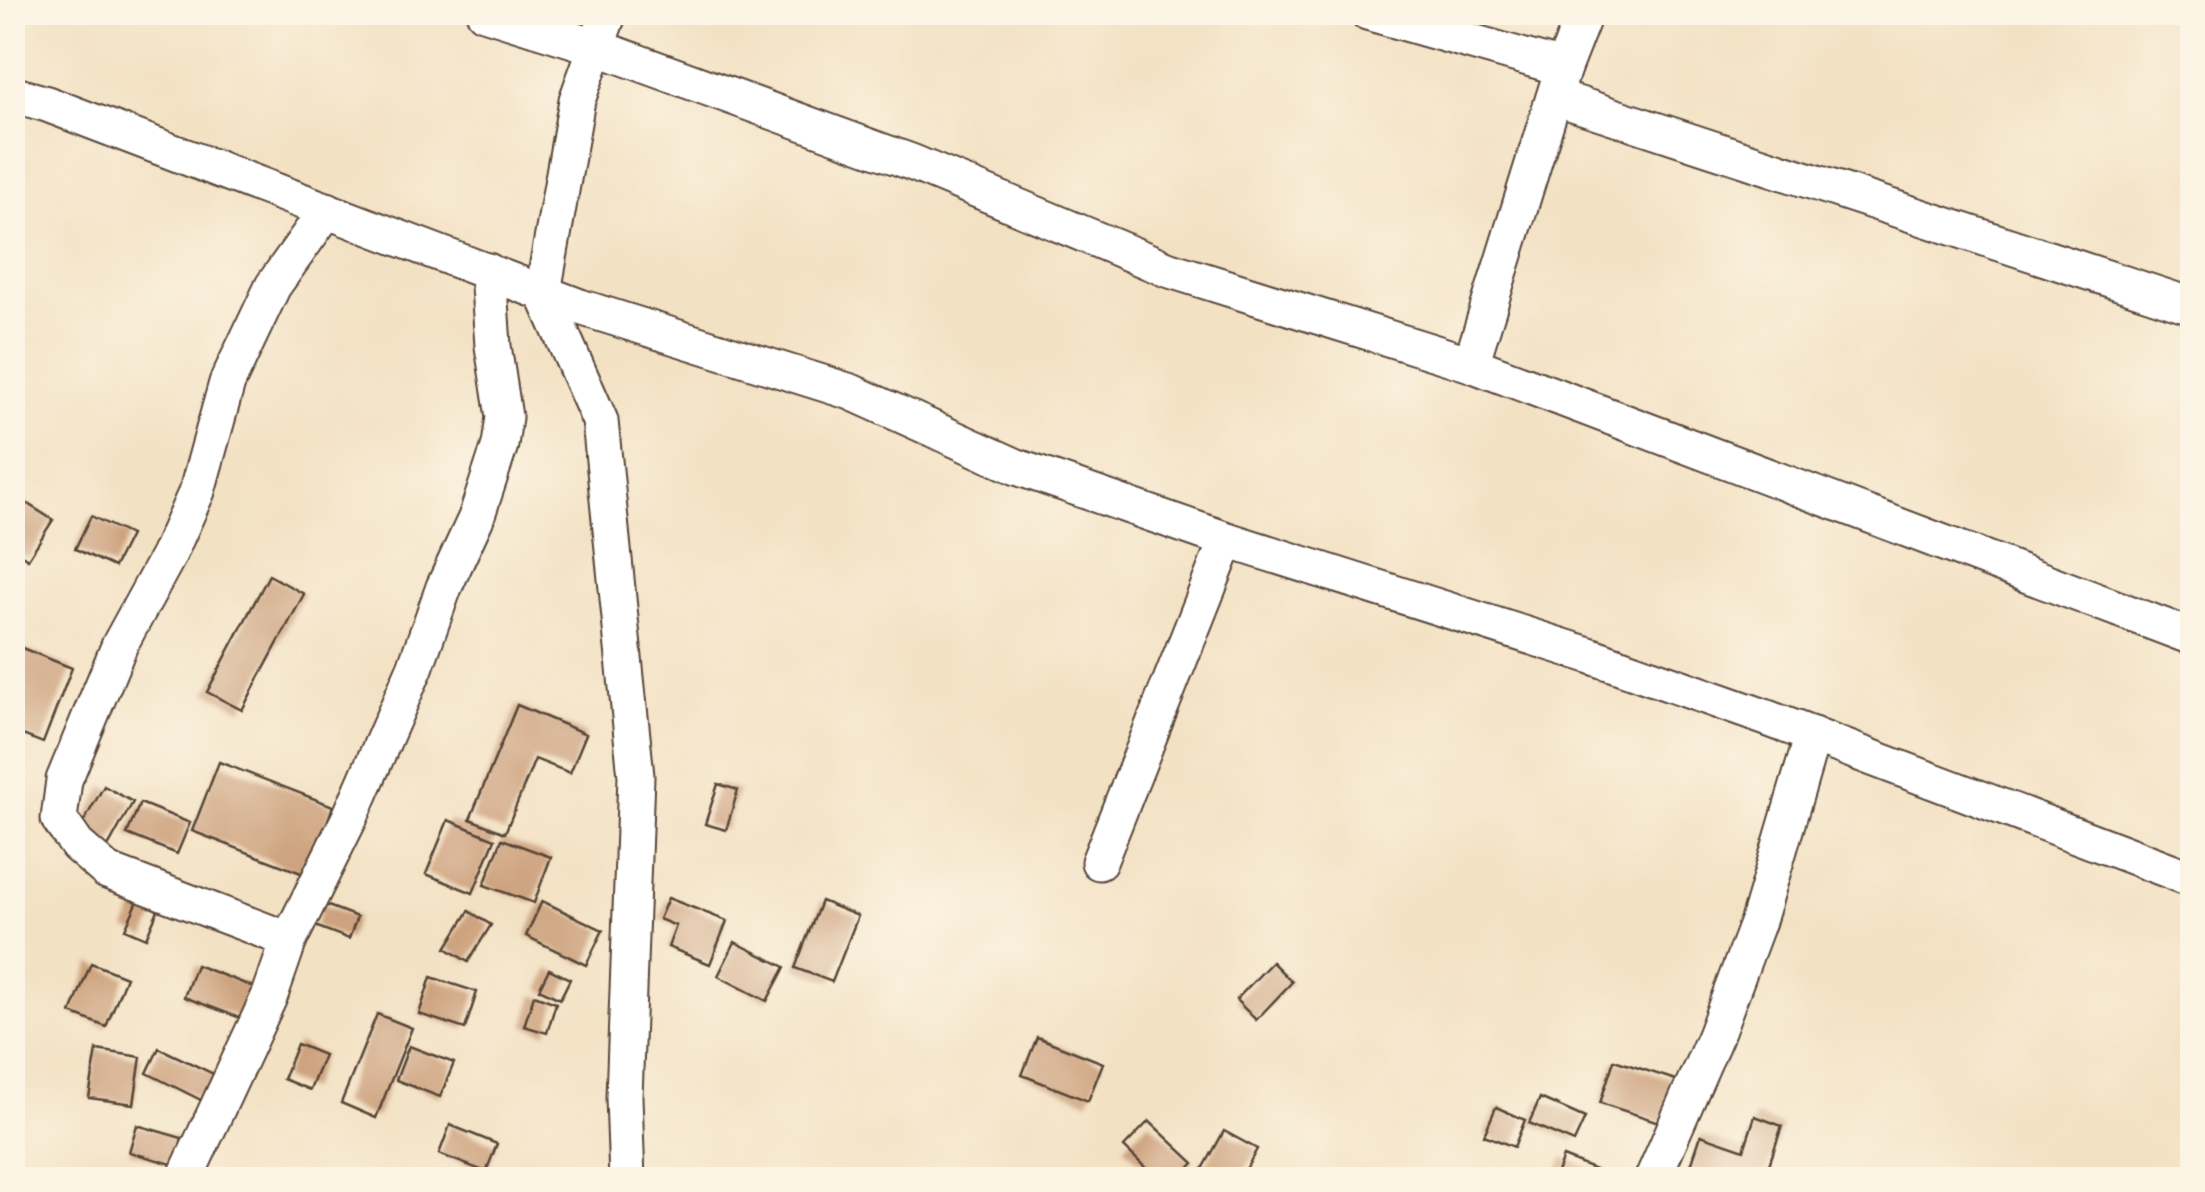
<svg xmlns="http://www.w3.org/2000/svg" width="2205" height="1192" font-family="Alegreya,serif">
<rect width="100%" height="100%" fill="#fcf5e5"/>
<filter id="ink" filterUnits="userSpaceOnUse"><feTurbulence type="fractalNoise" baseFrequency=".01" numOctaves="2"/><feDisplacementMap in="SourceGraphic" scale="20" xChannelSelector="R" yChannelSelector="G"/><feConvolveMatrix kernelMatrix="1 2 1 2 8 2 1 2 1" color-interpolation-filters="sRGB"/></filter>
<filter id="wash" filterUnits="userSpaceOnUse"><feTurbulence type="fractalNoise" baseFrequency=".0048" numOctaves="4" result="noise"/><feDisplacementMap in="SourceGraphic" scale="40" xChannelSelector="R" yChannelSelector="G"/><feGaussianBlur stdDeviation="2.25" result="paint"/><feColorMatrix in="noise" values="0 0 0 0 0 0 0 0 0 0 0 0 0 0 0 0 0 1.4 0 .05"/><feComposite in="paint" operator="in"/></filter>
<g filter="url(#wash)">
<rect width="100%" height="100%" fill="#f3e1c3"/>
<g id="blocks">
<g fill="#cda27e">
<polygon points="12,494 53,520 28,559 12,549"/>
<polygon points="91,516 130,535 114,567 75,549"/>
<polygon points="269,575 304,594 242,710 207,692"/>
<polygon points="12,644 72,668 43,743 12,731"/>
<polygon points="517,705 586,734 570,773 535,759 505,833 470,819"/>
<polygon points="219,762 333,806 309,876 192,831"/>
<polygon points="718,784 738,790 726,830 705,824"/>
<polygon points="104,786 133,802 108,847 79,830"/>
<polygon points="140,803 190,823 177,854 127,834"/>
<polygon points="448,820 495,839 473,893 426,874"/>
<polygon points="502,839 551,857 534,903 484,885"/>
<polygon points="668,898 727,921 710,964 668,947 676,926 659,919"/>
<polygon points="138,901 158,910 146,938 125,929"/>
<polygon points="542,901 603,930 586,965 526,936"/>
<polygon points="821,901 858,916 832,982 795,968"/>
<polygon points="323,904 357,917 349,939 315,926"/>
<polygon points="469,911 491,925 468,962 446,948"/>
<polygon points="735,942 785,967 767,1001 718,976"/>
<polygon points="1272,962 1292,982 1256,1020 1236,1000"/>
<polygon points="91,963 126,977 106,1027 71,1013"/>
<polygon points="196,965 256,988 243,1019 184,997"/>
<polygon points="549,969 570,979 560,999 539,989"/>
<polygon points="431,977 477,992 465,1029 419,1014"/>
<polygon points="534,995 556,1003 547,1033 524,1026"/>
<polygon points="377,1014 412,1028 376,1118 341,1103"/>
<polygon points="1037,1037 1103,1063 1088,1101 1022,1075"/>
<polygon points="297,1044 324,1055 310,1090 283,1079"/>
<polygon points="409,1046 454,1063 440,1097 396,1080"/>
<polygon points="159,1048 220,1077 207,1103 147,1073"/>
<polygon points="97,1050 141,1057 134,1104 89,1098"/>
<polygon points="1614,1060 1679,1081 1665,1124 1600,1103"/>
<polygon points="1540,1098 1585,1118 1574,1142 1529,1123"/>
<polygon points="1496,1107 1525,1120 1514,1147 1484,1135"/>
<polygon points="1755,1116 1782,1126 1764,1180 1686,1180 1701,1135 1744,1150"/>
<polygon points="1149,1121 1194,1163 1178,1180 1158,1180 1124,1147"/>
<polygon points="137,1125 182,1138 175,1165 129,1152"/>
<polygon points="450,1125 497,1144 486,1172 439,1154"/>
<polygon points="1224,1131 1257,1149 1240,1180 1197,1180"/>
<polygon points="1563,1157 1598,1171 1594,1180 1554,1180"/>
</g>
</g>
</g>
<g filter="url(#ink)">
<use href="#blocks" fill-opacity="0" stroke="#574537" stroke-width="2.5"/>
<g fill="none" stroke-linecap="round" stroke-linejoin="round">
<g stroke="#574537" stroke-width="39">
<g id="minor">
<polyline points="484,12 596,47 911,162 1167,269 1471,364 2192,637"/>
<polyline points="609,12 577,100 543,292 600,421 636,776 624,1097 627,1180"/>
<polyline points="1367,12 1563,68"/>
<polyline points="12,94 47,104 580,307 851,392 1017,467 1227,540 1589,655 1767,718 2192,879"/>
<polyline points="1555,97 2192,306"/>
<polyline points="1471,364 1563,68 1585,12"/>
<polyline points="1099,862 1227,540"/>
<polyline points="289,940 107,871 77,845 59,819 64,780 120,644 168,556 197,491 227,383 273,286 327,210"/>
<polyline points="184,1180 270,995 289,940 350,817 415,668 444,587 476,518 500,445 504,417 493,346 488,271"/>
<polyline points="1652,1180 1715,1036 1758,921 1813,735"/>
</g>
</g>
<use href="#minor" stroke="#fff" stroke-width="35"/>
</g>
</g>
<rect width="2205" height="1192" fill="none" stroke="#fcf5e5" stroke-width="50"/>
</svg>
